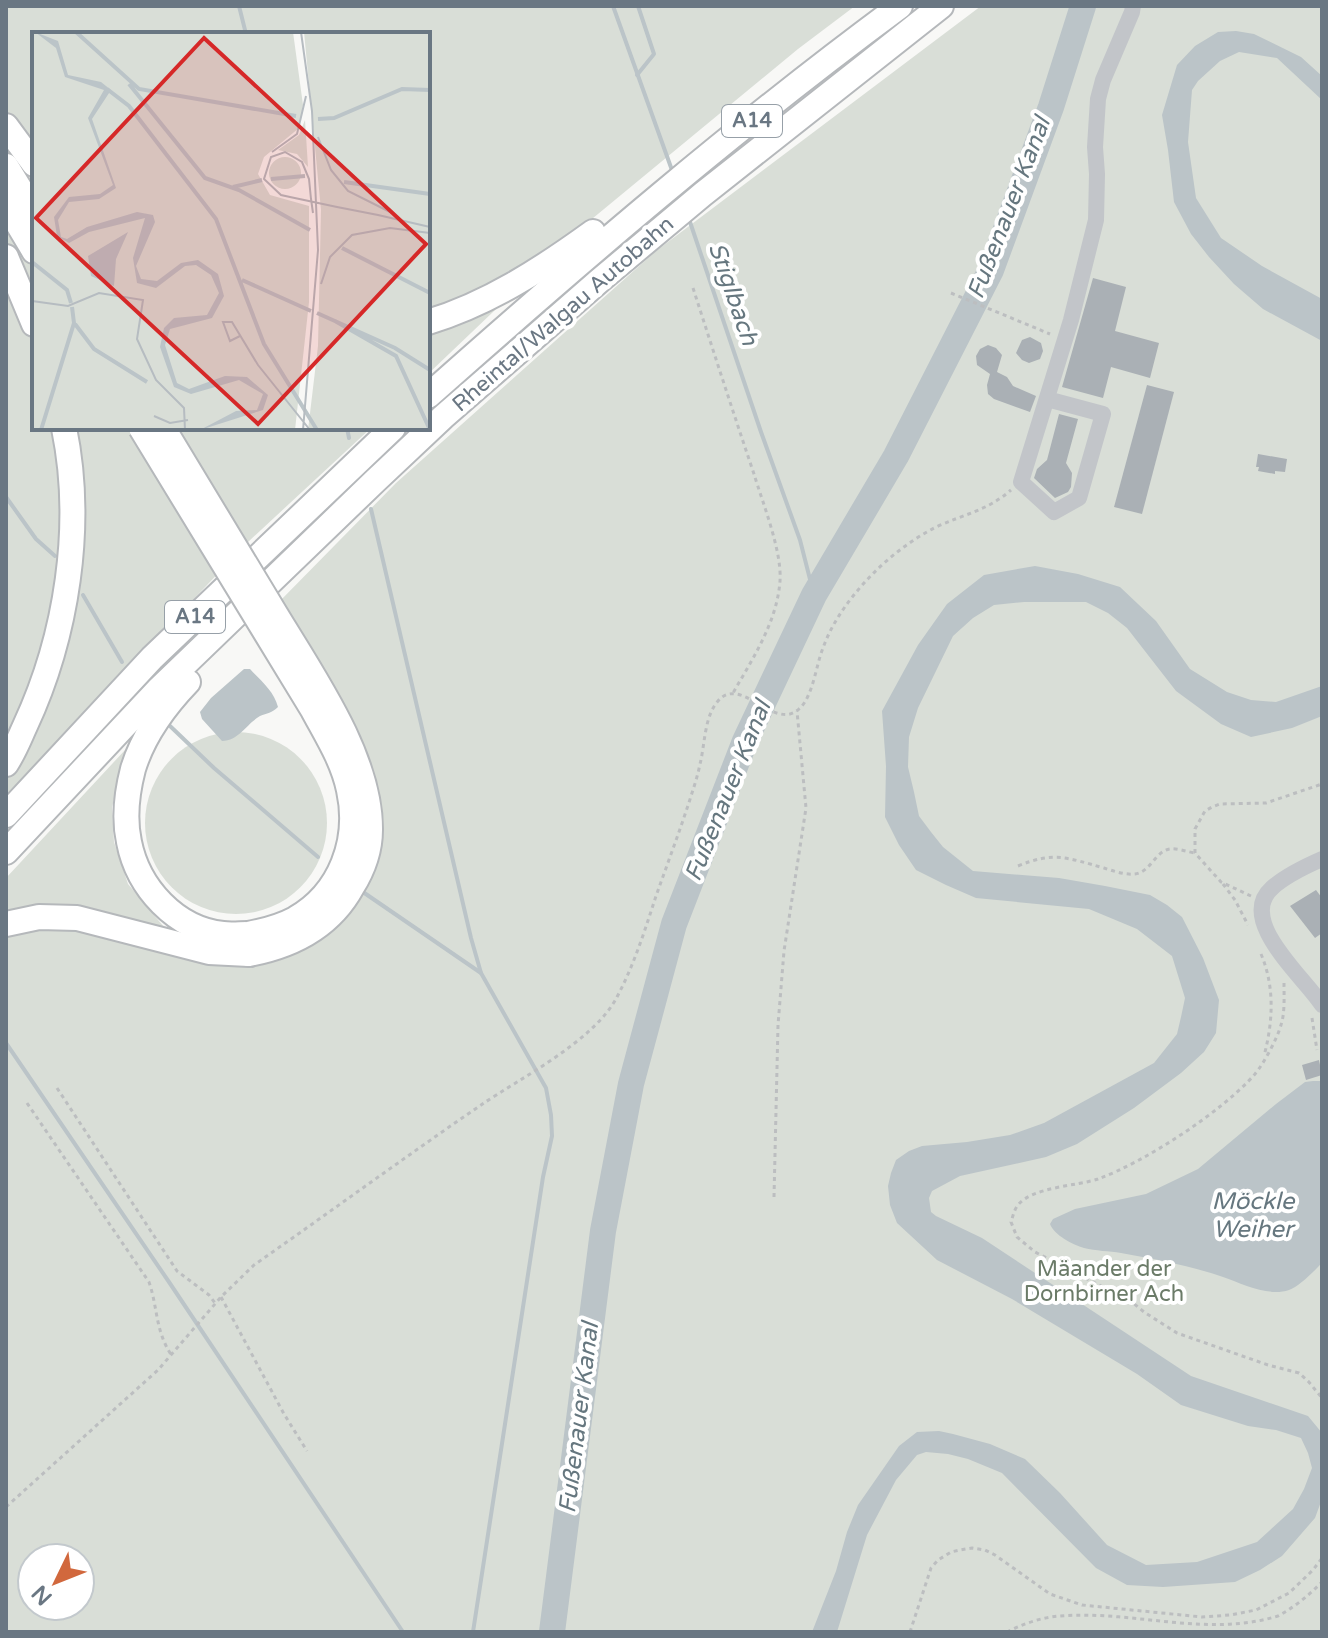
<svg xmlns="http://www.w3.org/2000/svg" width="1328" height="1638" font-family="'Varela Round',sans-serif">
<rect width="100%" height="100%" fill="#f8f8f6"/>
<g fill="#d9ded7" fill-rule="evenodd">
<polygon points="6,6 855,6 798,49 581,228 428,374 428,34 34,34 34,428 371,428 248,542 6,796"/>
<path d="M981,6H1322V1632H6V930L86,927L216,960L369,874L278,603L396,483L656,251ZM32,1558H80V1606H32Z"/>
<circle cx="236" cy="823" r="91"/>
<polygon points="126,749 112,807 114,842 128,884 169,933 94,910 34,904 6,914 6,878"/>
</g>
<g fill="#bbc4c8">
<polygon points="1236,31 1254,34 1301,57 1322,76 1322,100 1277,58 1239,52 1220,61 1198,81 1192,90 1188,142 1196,198 1221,238 1262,266 1322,299 1322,341 1263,309 1234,284 1209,257 1191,234 1174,202 1168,150 1162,115 1177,65 1195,46 1218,32"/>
<polygon points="1035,566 1078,574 1120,587 1156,621 1190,669 1227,692 1251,700 1276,702 1322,686 1322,716 1292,728 1251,737 1221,724 1176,691 1127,628 1108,613 1086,602 1024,602 994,605 973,618 953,636 918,708 909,737 908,767 914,792 919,816 931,832 943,847 973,871 1059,878 1105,886 1150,895 1167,905 1182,917 1203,958 1219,1000 1216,1033 1204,1052 1181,1073 1134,1108 1077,1144 1046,1157 960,1176 932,1191 929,1198 931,1212 936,1216 982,1238 1191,1376 1308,1416 1322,1433 1322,1499 1315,1518 1282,1556 1260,1570 1235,1582 1163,1587 1127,1585 1096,1568 1002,1473 968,1459 948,1454 926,1452 917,1455 896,1480 867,1535 837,1632 812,1632 836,1571 847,1532 858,1505 899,1446 917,1432 939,1431 953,1434 990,1444 1025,1459 1060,1493 1107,1545 1146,1565 1197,1562 1257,1542 1293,1509 1304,1489 1312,1468 1308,1453 1301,1438 1276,1430 1248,1426 1181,1405 1137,1374 1012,1299 937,1260 897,1223 890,1205 888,1186 891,1173 896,1160 909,1151 922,1146 967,1142 1010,1135 1044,1123 1154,1063 1177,1034 1181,1017 1185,998 1172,956 1137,929 1089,909 976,898 946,885 916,870 899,845 885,817 886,766 882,711 918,645 947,604 984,575"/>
<path d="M244,669H250C261,681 274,691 278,707C272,713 267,713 260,716C246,724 240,740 222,741L202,719L200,712L211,698Z"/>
<path d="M1313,1081H1321L1322,1089V1140L1320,1160L1322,1163V1263C1315,1270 1299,1287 1289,1290C1268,1297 1243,1284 1223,1277C1191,1266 1155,1259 1121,1253C1109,1251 1096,1251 1084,1248C1073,1245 1054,1235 1050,1224L1053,1219L1075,1209L1146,1194L1198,1169L1276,1104L1305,1082Z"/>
</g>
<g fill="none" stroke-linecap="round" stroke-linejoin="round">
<g stroke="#bbc4c8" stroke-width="4">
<polyline points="239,6 246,34"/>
<polyline points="613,6 673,173"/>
<polyline points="637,75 654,54 638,6"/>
<polyline points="689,219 761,432 800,540 814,595"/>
<polyline points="347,428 349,438"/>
<polyline points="6,497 36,539 55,556"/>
<polyline points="371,509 471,938 481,973 546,1088 551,1115 552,1136 543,1177 473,1632"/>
<polyline points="83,595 122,662"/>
<polyline points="170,726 214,768 318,857"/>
<polyline points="360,890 481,973"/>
<polyline points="6,1043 169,1282 403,1632"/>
</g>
<polyline stroke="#bbc4c8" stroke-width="26" points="552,1632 603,1231 631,1084 674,924 745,741 814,595 896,456 991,270 1051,107 1083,6"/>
</g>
<g fill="#aab0b5">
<polygon points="1093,278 1126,287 1115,331 1159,343 1150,378 1111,367 1103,398 1062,387"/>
<polygon points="1030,337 1041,343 1043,351 1040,359 1029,363 1022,360 1016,353 1022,340"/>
<polygon points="988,345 996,348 1002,355 997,372 1007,377 1013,386 1036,396 1030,412 994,399 988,394 987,385 990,374 977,365 976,356 980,349"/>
<polygon points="1147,385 1174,392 1142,514 1114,507"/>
<polygon points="1059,414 1078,419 1066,463 1072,473 1071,487 1068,492 1055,498 1034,478 1037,469 1047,460"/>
<polygon points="1258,454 1287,459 1285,472 1275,471 1275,474 1258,471 1259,467 1256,467"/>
<polygon points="1316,890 1322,898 1322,933 1315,938 1290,906"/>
<polygon points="1319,1060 1322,1075 1306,1080 1302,1065"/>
</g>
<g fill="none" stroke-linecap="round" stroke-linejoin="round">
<g stroke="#b5b8bb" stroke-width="28">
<g id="highway">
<polyline points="6,126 34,164"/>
<polyline points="6,166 34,212"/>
<polyline points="6,204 34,251"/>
<polyline points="6,257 34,324"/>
<path d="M428,322C488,304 542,269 593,232"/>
<path d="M428,396C581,260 736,127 900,6"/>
<path d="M188,682C165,706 143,736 133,769C127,792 124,819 129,842C138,888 176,929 223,934C231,935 240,934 248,934"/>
<path d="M6,764C14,752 19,739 25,726C67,636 84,525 64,428"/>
<polyline points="6,815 152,658 393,428"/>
<polyline points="6,852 158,690 375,481 443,417 599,281 703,194 941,6"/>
<polyline points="6,924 39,917 77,918 209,952 249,954"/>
</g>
</g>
<g stroke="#bcbec0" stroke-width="3" stroke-dasharray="4 4" stroke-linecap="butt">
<path d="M693,288C713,350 733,412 754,474C763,504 782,551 780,581C777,622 753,658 733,693"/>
<polyline points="951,293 1050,334"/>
<path d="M1018,866C1054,851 1068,858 1104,868C1113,871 1125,875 1135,874C1151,872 1155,851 1170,849C1177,848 1188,852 1195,853"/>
<polyline points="1223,884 1235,900 1248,925"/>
<polyline points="1251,896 1221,882 1195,853 1195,829 1205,811 1212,807 1220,804 1266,803 1322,784"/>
<path d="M1261,954C1275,987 1273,1022 1264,1056"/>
<path d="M1284,983C1284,996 1285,1013 1281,1025C1277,1039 1264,1063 1255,1074C1223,1111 1145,1162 1098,1179C1077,1186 1032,1187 1018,1205C1014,1210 1013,1216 1011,1222L1017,1237L1035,1252L1132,1302L1144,1312L1177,1333L1268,1365L1299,1373L1308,1381L1322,1398"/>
<polyline points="1312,1018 1317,1050"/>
<polyline points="57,1088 177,1271 209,1295 215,1303"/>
<path d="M27,1103L149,1282C158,1308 155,1331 172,1356"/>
<polyline points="774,1197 778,1025 784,951 806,808 797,711"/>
<polyline points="221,1297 284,1414 307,1451"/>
<path d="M6,1507L158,1370L221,1297L254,1265C330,1212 405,1157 481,1105C522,1077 594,1041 617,997C634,965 645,930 656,896C668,862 681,828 692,793C695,784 698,774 700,764C705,745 704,717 718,701C741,674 774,732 799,709C813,697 816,665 823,648C832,623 847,602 865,582C885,560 909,541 936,527C964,514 987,511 1011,490"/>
<polyline points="910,1632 931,1568 938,1560 951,1552 960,1550 972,1548 985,1550 995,1555 1050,1594 1082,1605 1202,1617 1230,1615 1256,1610 1289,1593 1313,1570 1322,1558"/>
<path d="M1007,1632C1023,1624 1042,1617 1060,1616C1134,1610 1207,1638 1278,1616C1295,1607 1309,1595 1322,1582"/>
</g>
<g stroke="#c2c5c9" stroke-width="16">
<polyline points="1047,399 1103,414 1079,498 1054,512 1021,482 1071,320 1096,220 1097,174 1095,147 1098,99 1103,80 1132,12 1133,6"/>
<path d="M1322,859C1306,866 1285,876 1272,888C1236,920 1304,977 1322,1005"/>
</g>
<use href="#highway" stroke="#fff" stroke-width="24"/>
<g stroke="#b5b8bb" stroke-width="28" stroke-linecap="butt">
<g id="highway-bridge">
<path d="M141,428L313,710C327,736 343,761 349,790C360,840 341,893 295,919C280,927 264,931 248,934"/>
<path d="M163,428C199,487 234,546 270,605C308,669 371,755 370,830C370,850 362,871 352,887C330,927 292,946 249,954"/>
</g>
</g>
<use href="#highway-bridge" stroke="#fff" stroke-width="24"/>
</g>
<g text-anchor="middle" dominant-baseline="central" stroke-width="8" stroke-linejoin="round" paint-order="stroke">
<g fill="#fff" stroke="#97a0a8" stroke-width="2">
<rect x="722" y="105" width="60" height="32" rx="6"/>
<rect x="165" y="601" width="60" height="32" rx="6"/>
</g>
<g font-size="20" font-weight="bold" fill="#6a7783">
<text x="752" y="121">A14</text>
<text x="195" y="617">A14</text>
</g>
<g font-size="22" fill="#6a7783" stroke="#fff">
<text transform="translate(563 314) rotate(-41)">Rheintal/Walgau Autobahn</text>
</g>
<g font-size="22" fill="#6b7b68" stroke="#fff">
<text x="1104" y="1269">Mäander der<tspan x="1104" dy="25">Dornbirner Ach</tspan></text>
</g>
<g font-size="24" font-style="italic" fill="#66777f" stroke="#fff">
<text transform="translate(1009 208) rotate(-69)">Fußenauer Kanal</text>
<text transform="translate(733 294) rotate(71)">Stiglbach</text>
<text transform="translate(728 791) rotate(-68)">Fußenauer Kanal</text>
<text x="1253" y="1201">Möckle<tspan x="1253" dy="28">Weiher</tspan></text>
<text transform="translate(579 1418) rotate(-83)">Fußenauer Kanal</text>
</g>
</g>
<g transform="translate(32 32)">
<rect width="398" height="398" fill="#f8f8f6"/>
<path d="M0,0H261L271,73L267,96L232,125L226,142L238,163L277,174V270L263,398H0ZM272,0H398V398H276L286,314L289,178ZM273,88L276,135L265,122L246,118L267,103ZM237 141a16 16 0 1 1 32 0a16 16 0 1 1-32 0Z" fill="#d9ded7"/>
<path d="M3,0L26,9L36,43L69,50L79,58L60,87L84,156L67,167L37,170L26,188L29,205L35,207L55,195L105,180L121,183L123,190L104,234L109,247L125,249L149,231L166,228L186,242L192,264L180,286L138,297L133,313L145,351L157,357L193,344L215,345L236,363L231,378L168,398L204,379L225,378L231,362L207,348L159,362L142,355L128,315L132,296L142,286L175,283L187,261L179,243L164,233L153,234L124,256L105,251L101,226L113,186L57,200L37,211L25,204L22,185L37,165L68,162L81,153L56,86L72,58L33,45L24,16ZM96,200L84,227L82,254L59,244L56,224Z" fill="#bbc4c8"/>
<path fill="none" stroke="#bbc4c8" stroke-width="4" d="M44,0L107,57L264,84M97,52L173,146L207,158L278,198M75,57L97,74L184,187L232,312L285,398M286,87L302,86L370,57L398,58M239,147L273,144M312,150L398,162M201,155L230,148M310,216L398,261M0,230L35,258L39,271M210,248L279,279M285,281L363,316L398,338M303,289L364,324L398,398M43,292L62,317L115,350M9,398L42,291L40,275"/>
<path fill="none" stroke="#b6bcc1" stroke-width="2" d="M269,0L280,79L286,218L271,398M286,105L299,138L316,159L362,182M240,120L265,102L274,64M281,181L279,167L277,147L270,130L253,120L239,125L232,147L249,163L258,165L305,175L346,183L398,195M289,252L298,225L320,203L358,196L398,201M0,269L36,274L67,261L111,268L105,307L124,348L152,376L153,398M208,304L198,309L191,290H200L226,333L278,398M122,384L138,391L156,388"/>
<path fill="#d62828" fill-opacity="0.15" stroke="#d62828" stroke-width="4" d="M172,6L394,212L226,392L4,186Z"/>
<rect width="398" height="398" fill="none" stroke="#6a7783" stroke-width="4"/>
</g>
<rect width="1328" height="1638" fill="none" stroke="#6a7783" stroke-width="16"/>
<g transform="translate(56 1582) rotate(227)"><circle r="38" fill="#ffffff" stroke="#c3c9cd" stroke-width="2"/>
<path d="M0-6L14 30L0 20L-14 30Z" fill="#d1683d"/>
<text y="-12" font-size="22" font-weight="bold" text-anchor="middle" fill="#6a7783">N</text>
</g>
</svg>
